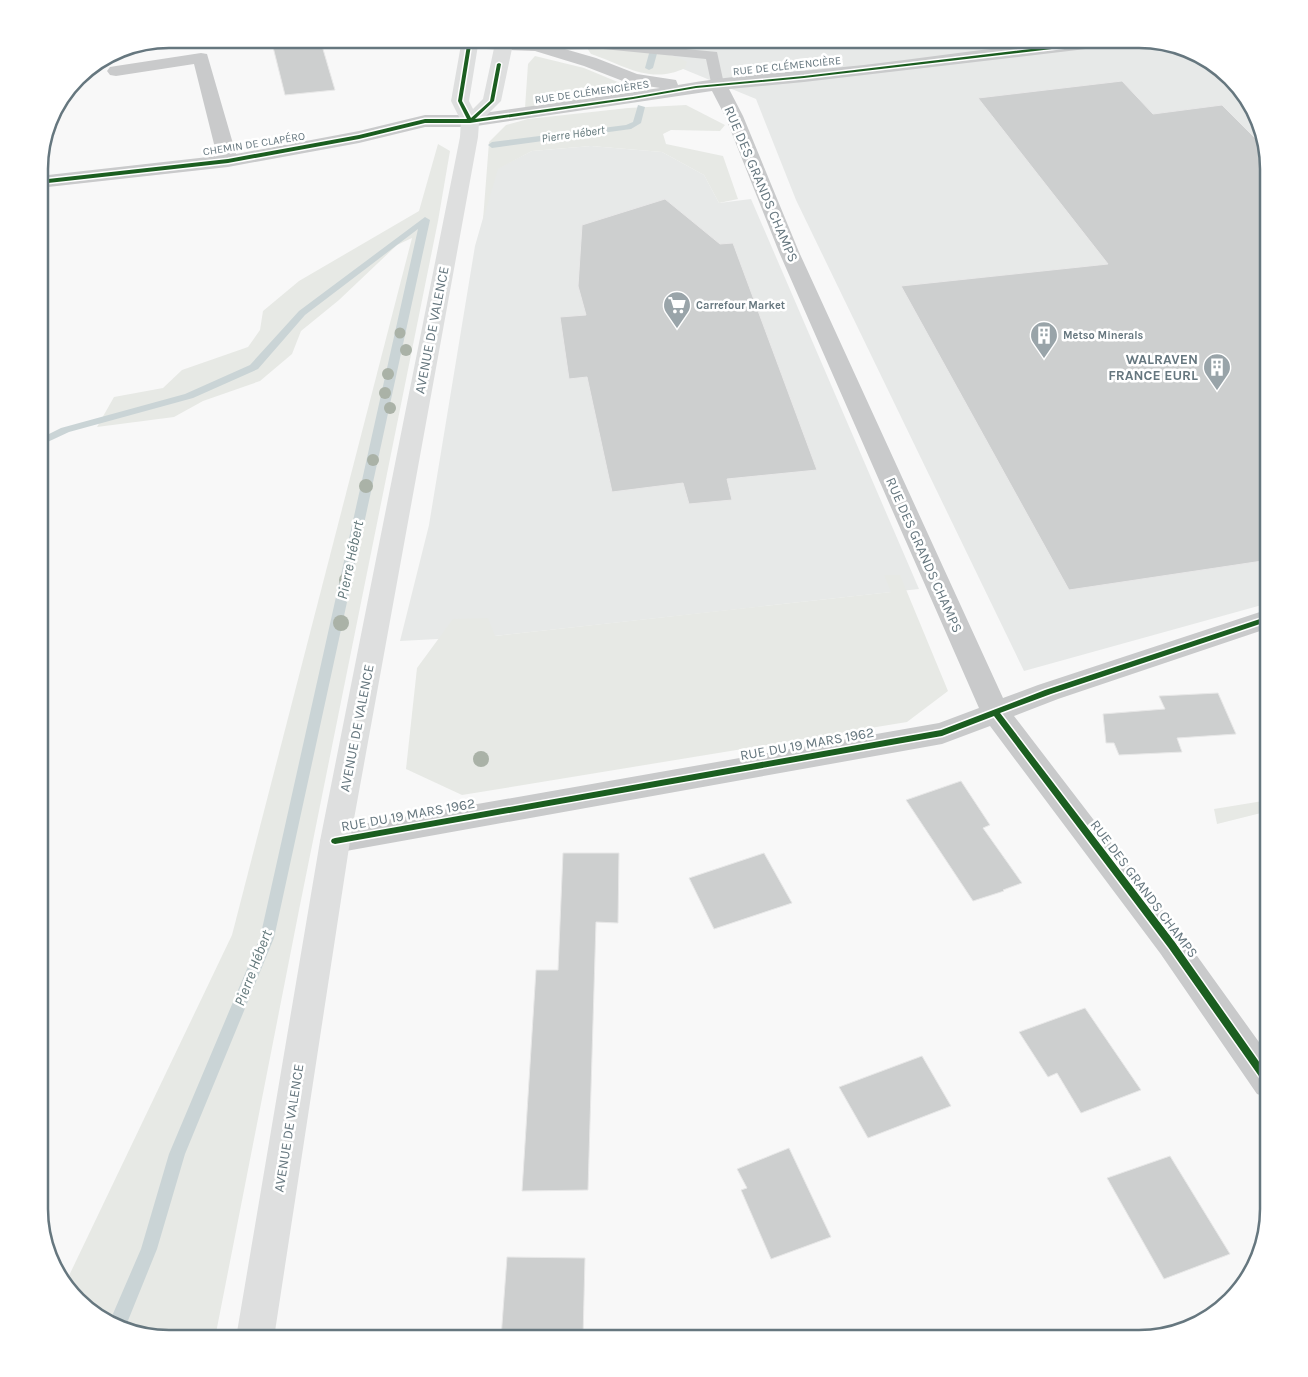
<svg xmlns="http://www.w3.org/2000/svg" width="1308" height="1377" font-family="Karla,sans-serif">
<rect width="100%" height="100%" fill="#f8f8f8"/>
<g fill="#e7e9e8">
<polygon points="678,39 1147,39 1196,52 1237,83 1262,127 1269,169 1269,603 1024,671 796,200 756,99 671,64"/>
<polygon points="591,146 662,152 704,175 719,203 751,199 919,589 494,636 400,641 429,525 475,246 497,169 532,151"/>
</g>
<g fill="#e7e9e5">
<path d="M587,48C612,50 669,49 687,62L685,68C650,85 624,65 591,54Z"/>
<polygon points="535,56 584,68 625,85 626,89 621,92 599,95 563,105 525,108 528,64"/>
<polygon points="686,105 725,125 720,131 671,130 663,134 666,144 723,156 738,199 719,203 704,175 662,152 591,146 532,151 498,169 483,220 489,142 506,125 528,119 628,108"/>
<polygon points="438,144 450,151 438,221 299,910 215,1338 169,1338 112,1325 71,1294 65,1284 232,935 412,238 397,245 339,300 301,331 292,354 260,381 203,401 174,417 97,427 114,397 163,388 182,370 248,347 260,330 263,311 299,281 419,211"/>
<polygon points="884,575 900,575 948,691 907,722 462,795 406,769 417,668 453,619 488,618 495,636 891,592"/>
<polygon points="1269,800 1269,811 1217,824 1214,809"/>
</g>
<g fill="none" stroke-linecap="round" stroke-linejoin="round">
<g fill="#cad4d6" fill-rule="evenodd">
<polygon points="653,39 661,39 653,68 649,70 645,68"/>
<polygon points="638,105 645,107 641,123 631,129 492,148 488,145 492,142 626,125 633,122"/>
<polygon points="425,217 430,220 274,938 185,1154 157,1249 125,1328 109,1323 141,1249 169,1154 260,938 418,229 305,315 258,369 193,398 69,432 39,446 39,439 61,428 185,394 250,365 299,311"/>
</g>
</g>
<g fill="#cdcfcf" stroke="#e8e8e8">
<polygon points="271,39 320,39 335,90 285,95"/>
<polygon points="1122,81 1153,114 1222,105 1266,149 1269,169 1269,560 1069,590 901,286 1108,264 978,98"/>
<polygon points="665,199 720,244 733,243 817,470 727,479 732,500 689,504 683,483 612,492 587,377 569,379 560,317 586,315 578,286 582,225"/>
<polygon points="1218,693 1236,734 1177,738 1182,752 1119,755 1114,743 1106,743 1103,714 1165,709 1159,696"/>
<polygon points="961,781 990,825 983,828 1022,883 1003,890 1004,891 973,901 906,800"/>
<polygon points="563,853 619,853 618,923 596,922 588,1190 522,1191 536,970 558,970"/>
<polygon points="764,853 792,903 714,929 689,878"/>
<polygon points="1085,1008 1141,1090 1081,1113 1057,1073 1048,1077 1019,1032"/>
<polygon points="922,1056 951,1106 868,1138 839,1087"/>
<polygon points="789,1148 831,1237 771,1259 741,1190 747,1188 737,1169"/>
<polygon points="1170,1156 1230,1254 1164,1279 1107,1178"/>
<polygon points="507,1257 585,1258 583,1338 501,1338"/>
</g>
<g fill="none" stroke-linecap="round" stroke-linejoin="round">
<polygon fill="#c9cacb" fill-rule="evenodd" points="603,41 717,52 724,84 722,87 712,87 706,59 603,49 537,50 530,46 537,42"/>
<path fill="#c9cacb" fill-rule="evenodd" d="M469,39L537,41L596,58L637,74L676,80L678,85C739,74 802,72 864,65C954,54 1045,39 1136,39L1134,43L1128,44L804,82L729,89L743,116L799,252L1003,698L1038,685L1269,609V628L1058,699L1014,716L1182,935L1269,1056V1098L1257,1094L1160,953L990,726L942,744L335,853L324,849L320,841L324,833L335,829L939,723L979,708L779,252L725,116L712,91L470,127H425L359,143L228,167L39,188V176L217,156L194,64L116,76L110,75L107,71L110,67L116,66L201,53L207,54L236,154L359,131L425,115H470L660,88L628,83L584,66L535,51L463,48L460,44L463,40Z"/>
<polygon fill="#dedfdf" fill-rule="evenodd" points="462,39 479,39 469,101 473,109 483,99 496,39 514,39 501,101 479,123 478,137 350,841 274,1338 236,1338 320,841 460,137 461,121 451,101"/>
<g stroke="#fff" stroke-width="3">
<g id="cycleway">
<polygon points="468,39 472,39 462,101 471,118 490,101 497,64 499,63 501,64 494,101 475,119 633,97 696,86 804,76 1116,39 1130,39 1128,40 804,78 696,88 633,99 470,123 425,123 359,139 228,163 39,184 39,180 228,159 359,135 425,119 467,119 458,101"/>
<polygon points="1269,616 1269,621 1051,694 1000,713 1174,941 1269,1076 1269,1087 1266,1086 1168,947 994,716 942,736 335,844 332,843 331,841 332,839 335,838 941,730 1045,690"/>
</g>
</g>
<use href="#cycleway" fill="#1b5e20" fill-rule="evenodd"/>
</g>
<g fill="#aab2a7">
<circle cx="400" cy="333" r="5.5"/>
<circle cx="406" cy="350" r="6"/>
<circle cx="388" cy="374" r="6"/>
<circle cx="385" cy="393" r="6"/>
<circle cx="390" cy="408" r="6"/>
<circle cx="373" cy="460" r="6"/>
<circle cx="366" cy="486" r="7"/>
<circle cx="353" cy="546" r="7"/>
<circle cx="346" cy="580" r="7"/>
<circle cx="341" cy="623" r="8"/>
<circle cx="481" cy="759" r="8"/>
</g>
<defs>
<g id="supermarket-pin" transform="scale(1.4375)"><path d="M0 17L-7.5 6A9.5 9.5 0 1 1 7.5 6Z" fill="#99a4a9" stroke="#fff"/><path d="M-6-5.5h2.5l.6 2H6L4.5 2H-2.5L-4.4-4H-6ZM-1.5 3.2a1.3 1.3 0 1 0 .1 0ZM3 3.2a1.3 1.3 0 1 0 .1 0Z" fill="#fff"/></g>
<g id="building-pin" transform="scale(1.4375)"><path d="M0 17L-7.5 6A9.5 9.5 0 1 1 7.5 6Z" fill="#99a4a9" stroke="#fff"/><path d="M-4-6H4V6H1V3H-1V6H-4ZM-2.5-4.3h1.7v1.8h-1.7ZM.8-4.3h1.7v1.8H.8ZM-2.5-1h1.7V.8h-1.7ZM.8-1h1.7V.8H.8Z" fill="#fff"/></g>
</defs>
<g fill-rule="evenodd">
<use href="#supermarket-pin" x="677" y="305"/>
<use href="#building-pin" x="1044" y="335"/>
<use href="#building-pin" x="1217" y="367"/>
</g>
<g text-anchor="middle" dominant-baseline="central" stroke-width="5" stroke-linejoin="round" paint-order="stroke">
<g font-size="11" fill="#66777f" stroke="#fff">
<text transform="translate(787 66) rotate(-6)">RUE DE CLÉMENCIÈRE</text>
<text transform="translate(592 92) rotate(-8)">RUE DE CLÉMENCIÈRES</text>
<text transform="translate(254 144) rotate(-9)">CHEMIN DE CLAPÉRO</text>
</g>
<g font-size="11" font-weight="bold" fill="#66777f" stroke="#fff" text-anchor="start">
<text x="696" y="305">Carrefour Market</text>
<text x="1063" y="335">Metso Minerals</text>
</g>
<g font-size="12" font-style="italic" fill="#607679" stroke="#fff">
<text transform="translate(573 134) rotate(-8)">Pierre Hébert</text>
</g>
<g font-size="14" fill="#66777f" stroke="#fff">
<text transform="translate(761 184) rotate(67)">RUE DES GRANDS CHAMPS</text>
<text transform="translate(432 330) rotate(-79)">AVENUE DE VALENCE</text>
<text transform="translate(924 555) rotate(66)">RUE DES GRANDS CHAMPS</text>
<text transform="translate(357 728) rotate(-79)">AVENUE DE VALENCE</text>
<text transform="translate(807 744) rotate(-10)">RUE DU 19 MARS 1962</text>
<text transform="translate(408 815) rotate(-10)">RUE DU 19 MARS 1962</text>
<text transform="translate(1144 889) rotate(53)">RUE DES GRANDS CHAMPS</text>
<text transform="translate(289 1128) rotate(-81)">AVENUE DE VALENCE</text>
</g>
<g font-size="14" font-weight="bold" fill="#66777f" stroke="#fff" text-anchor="end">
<text x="1198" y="359">WALRAVEN<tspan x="1198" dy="16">FRANCE EURL</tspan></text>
</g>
<g font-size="15" font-style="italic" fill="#607679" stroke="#fff">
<text transform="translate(350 560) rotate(-78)">Pierre Hébert</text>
<text transform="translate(253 968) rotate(-69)">Pierre Hébert</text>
</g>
</g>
<path d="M0 0H1308V1377H0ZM169 48H1139A121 121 0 0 1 1260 169V1209A121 121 0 0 1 1139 1330H169A121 121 0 0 1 48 1209V169A121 121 0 0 1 169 48Z" fill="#fff" fill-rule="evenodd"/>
<path fill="none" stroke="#66777f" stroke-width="2.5" d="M169 48H1139A121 121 0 0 1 1260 169V1209A121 121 0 0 1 1139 1330H169A121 121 0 0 1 48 1209V169A121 121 0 0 1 169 48Z"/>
</svg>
